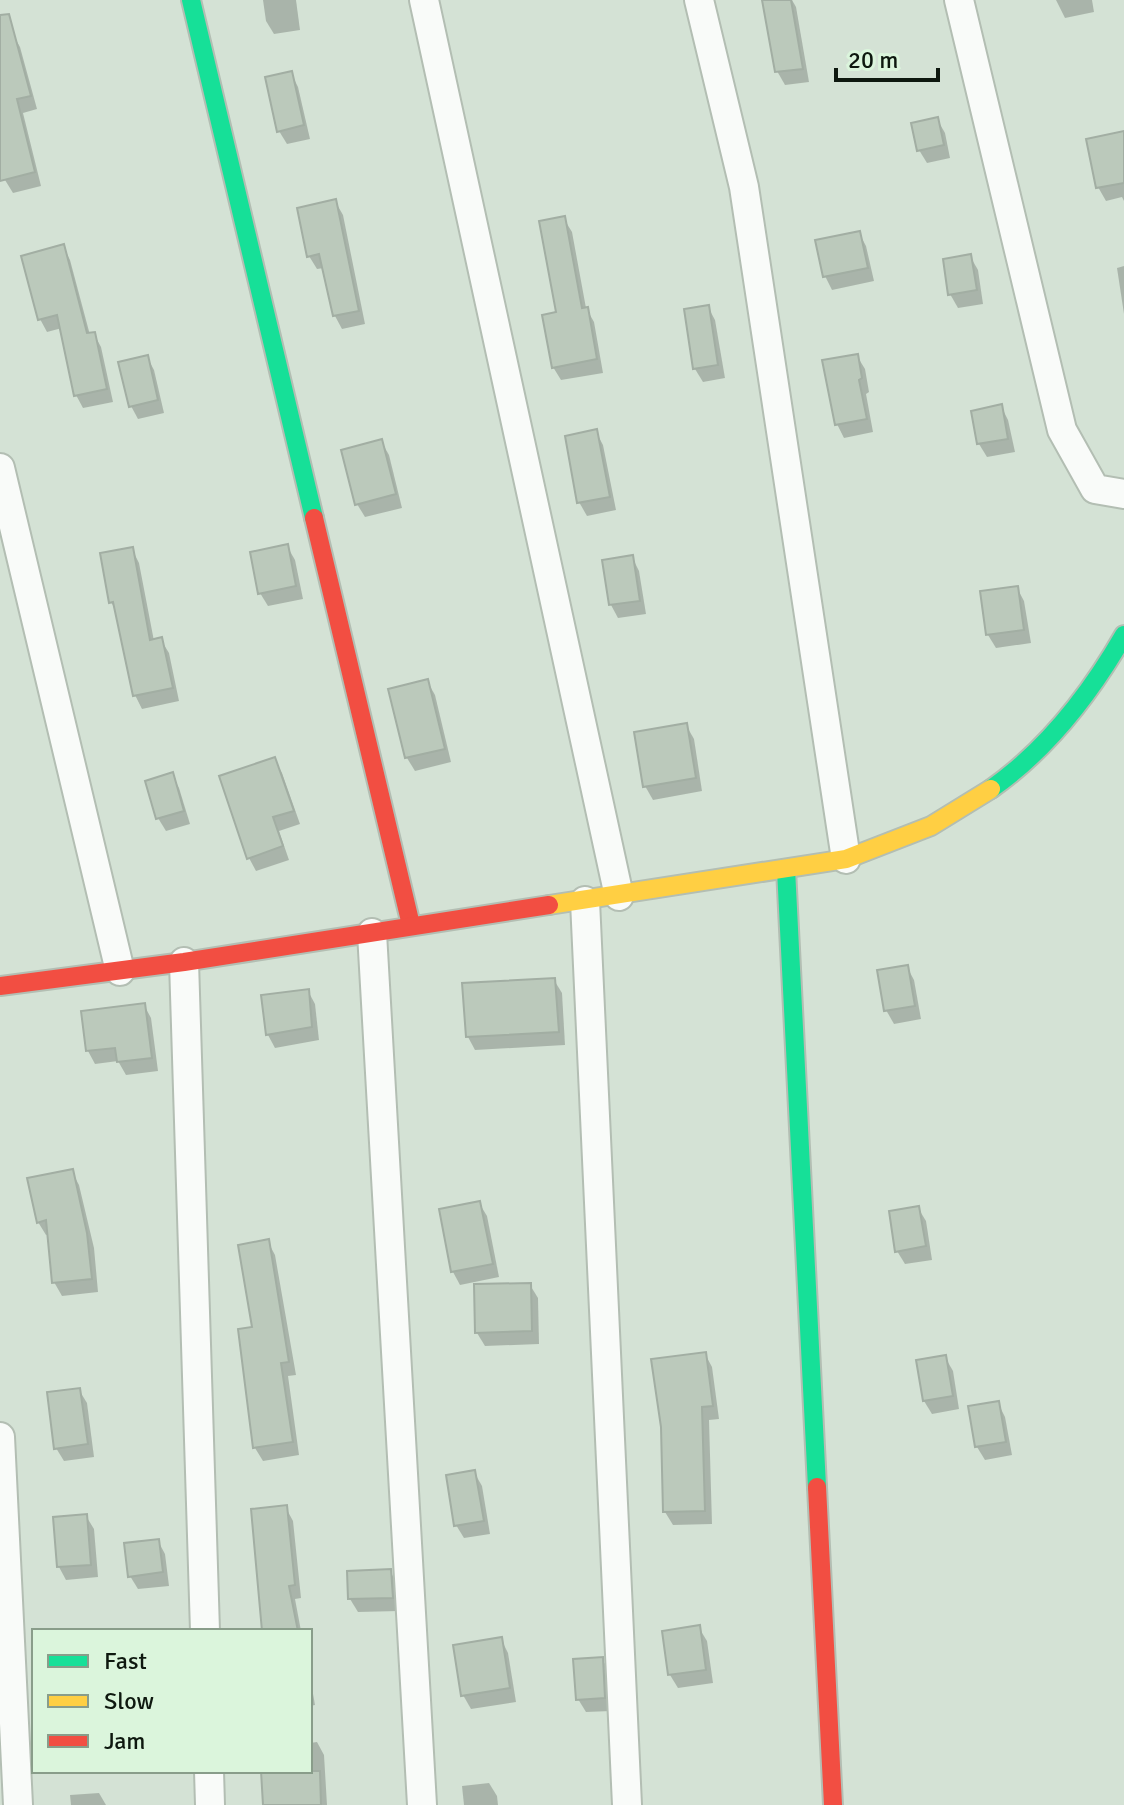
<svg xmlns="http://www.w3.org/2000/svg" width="1124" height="1805" font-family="Signika,sans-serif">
<rect width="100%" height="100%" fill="#d4e2d5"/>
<g fill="#0003">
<polygon points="263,0 296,0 300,30 274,34 266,21"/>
<polygon points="768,0 792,0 796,7 809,82 785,85 777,71"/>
<polygon points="1056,0 1092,0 1094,12 1065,18"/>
<polygon points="12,33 20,47 37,109 23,113 41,186 13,193 5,180 0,159 0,37"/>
<polygon points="291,73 298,87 310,139 287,144 279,131"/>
<polygon points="937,119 945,133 950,158 927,163 919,150"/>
<polygon points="1124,133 1124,201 1122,197 1106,201 1098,187"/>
<polygon points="335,201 343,215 365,324 342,329 335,316 324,268 317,269 309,256"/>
<polygon points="564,219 572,232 586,308 594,322 603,373 561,380 553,367"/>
<polygon points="859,233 866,246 874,281 832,290 825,276"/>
<polygon points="63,246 70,260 90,335 94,334 101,347 113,402 83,408 76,395 62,328 47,332 40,319"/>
<polygon points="970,256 978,270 983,304 958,308 950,294"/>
<polygon points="1124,266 1124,314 1117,268"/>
<polygon points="708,307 715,320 725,378 703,382 695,369"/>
<polygon points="857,356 865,369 869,392 866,394 873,432 844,438 837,424"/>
<polygon points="147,357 154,370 164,413 138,419 131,406"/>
<polygon points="1001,406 1008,420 1015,452 987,457 979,444"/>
<polygon points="596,432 603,445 616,510 587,516 579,502"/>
<polygon points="381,441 389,455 402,508 365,517 357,504"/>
<polygon points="287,546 295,560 303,599 268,606 260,593"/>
<polygon points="132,549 139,563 154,641 161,640 169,653 179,701 142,709 135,695 117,612 111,602"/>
<polygon points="632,557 639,571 646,614 618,618 611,605"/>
<polygon points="1017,588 1024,601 1031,643 996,648 988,635 982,593"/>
<polygon points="427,681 435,695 451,762 415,771 407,758"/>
<polygon points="686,725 694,739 702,791 653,800 645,786"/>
<polygon points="274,759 282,773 300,824 279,831 289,860 256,871 249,858"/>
<polygon points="172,775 179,788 190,824 166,831 158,818"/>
<polygon points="907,967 914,980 921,1019 894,1024 886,1010"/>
<polygon points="554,980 562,993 565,1045 475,1050 468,1037"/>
<polygon points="308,991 315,1004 319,1040 275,1048 268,1035 263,997"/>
<polygon points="144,1005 151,1018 158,1071 126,1075 118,1061 95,1064 88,1051"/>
<polygon points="72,1172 79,1185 94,1248 98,1292 62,1296 54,1282 50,1234 46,1235 38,1222"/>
<polygon points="479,1203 487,1216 499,1277 460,1285 453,1272"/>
<polygon points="918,1208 926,1221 932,1260 905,1264 897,1251"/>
<polygon points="268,1242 275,1255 296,1375 288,1376 299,1455 263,1461 255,1448 255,1329"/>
<polygon points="530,1285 538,1298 539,1344 485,1346 477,1333"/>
<polygon points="705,1354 712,1367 719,1419 709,1420 712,1524 673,1525 665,1512"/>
<polygon points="945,1357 953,1371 959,1409 932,1414 924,1401"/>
<polygon points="79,1390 87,1403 94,1457 64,1461 56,1448"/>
<polygon points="998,1403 1005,1417 1012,1455 985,1460 977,1447"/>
<polygon points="474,1472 482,1486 490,1534 464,1538 456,1525"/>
<polygon points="286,1508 293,1521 301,1598 295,1599 301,1631 267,1631"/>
<polygon points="86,1516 94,1529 98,1577 66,1580 59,1567"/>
<polygon points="158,1541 165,1554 169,1586 138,1589 130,1576"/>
<polygon points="390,1571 398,1585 399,1611 358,1612 350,1599"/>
<polygon points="699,1628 707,1641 713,1683 678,1688 670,1675"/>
<polygon points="501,1639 508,1653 516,1702 471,1709 463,1695"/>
<polygon points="602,1659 610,1672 611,1711 586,1712 578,1699"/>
<polygon points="310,1677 315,1705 310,1706"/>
<polygon points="317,1742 324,1755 327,1805 265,1805 263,1771 310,1771 310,1743"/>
<polygon points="489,1783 497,1796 498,1805 464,1805 462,1786"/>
<polygon points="99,1793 106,1805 71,1805 70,1795"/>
</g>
<g fill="#bbc9bb" stroke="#a2aea3" stroke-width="2">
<polygon points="762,0 791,0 803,69 775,72"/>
<polygon points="9,14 31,96 17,99 35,172 0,181 0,15"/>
<polygon points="292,71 304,125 277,132 265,77"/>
<polygon points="938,117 944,145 917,151 911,123"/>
<polygon points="1124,131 1124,183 1096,188 1086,139"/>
<polygon points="336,199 359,311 333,316 319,254 307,257 297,208"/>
<polygon points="565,216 582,308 588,307 597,359 552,368 542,315 556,312 539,221"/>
<polygon points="860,231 868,268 823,277 815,240"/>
<polygon points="64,244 87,333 95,332 107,389 74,396 57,315 38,320 21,256"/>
<polygon points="971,254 977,290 948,295 943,259"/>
<polygon points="709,305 718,365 693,369 684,309"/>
<polygon points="858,354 862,378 859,380 867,419 835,425 822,360"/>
<polygon points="148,355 158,400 129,407 118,362"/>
<polygon points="1002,404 1008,439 977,444 971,411"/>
<polygon points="597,429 610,497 577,503 565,436"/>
<polygon points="382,439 396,494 355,505 341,450"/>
<polygon points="288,544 296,586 258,594 250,552"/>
<polygon points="133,547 150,640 162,637 173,688 133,696 113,602 109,603 100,553"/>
<polygon points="633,555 640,601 609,605 602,560"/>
<polygon points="1018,586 1024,630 986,635 980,591"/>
<polygon points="428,679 445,749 405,758 388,689"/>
<polygon points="687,723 696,778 643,787 634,732"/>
<polygon points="275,757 294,811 273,817 283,846 247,859 219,776"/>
<polygon points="173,772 184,811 156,819 145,781"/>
<polygon points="908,965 915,1006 884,1011 877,970"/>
<polygon points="555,978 559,1032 466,1037 462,983"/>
<polygon points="309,989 312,1027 266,1035 261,995"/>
<polygon points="145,1003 152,1058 117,1062 115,1048 86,1051 81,1011"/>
<polygon points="73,1169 87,1233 92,1279 52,1283 46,1220 37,1223 27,1178"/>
<polygon points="480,1201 493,1264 451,1272 439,1209"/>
<polygon points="919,1206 926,1246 895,1252 889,1211"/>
<polygon points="269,1239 289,1362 281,1363 293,1442 253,1448 238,1329 252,1327 238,1245"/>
<polygon points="531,1283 532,1331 475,1333 474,1284"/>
<polygon points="706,1352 713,1406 702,1407 705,1511 663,1512 661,1427 651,1359"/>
<polygon points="946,1355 953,1396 923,1401 916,1360"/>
<polygon points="80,1388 88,1444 54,1449 47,1392"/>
<polygon points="999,1401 1006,1442 975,1447 968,1406"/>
<polygon points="475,1470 484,1521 454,1526 446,1475"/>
<polygon points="287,1505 295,1585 289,1586 298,1631 262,1631 251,1509"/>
<polygon points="87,1514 91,1565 57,1567 53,1517"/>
<polygon points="159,1539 163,1572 128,1577 124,1543"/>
<polygon points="391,1569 393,1598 348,1599 347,1571"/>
<polygon points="700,1625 706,1670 668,1675 662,1631"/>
<polygon points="502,1637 510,1688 461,1696 453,1645"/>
<polygon points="603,1657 605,1698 576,1700 573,1659"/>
<polygon points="261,1771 320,1771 321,1805 263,1805"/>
</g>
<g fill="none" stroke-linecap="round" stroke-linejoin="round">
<g stroke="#b3beb3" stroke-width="32">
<g id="street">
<polyline points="424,0 619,896"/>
<polyline points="699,0 744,187 846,859"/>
<polyline points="959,0 1062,430 1095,489 1124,494"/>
<polyline points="0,468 120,971"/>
<polyline points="585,901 627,1805"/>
<polyline points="372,933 422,1805"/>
<polyline points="184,962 205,1631"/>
<polyline points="0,1437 18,1805"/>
<polyline points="209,1771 210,1805"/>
</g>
</g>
<g stroke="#b3beb3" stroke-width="22">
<g id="fast">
<polyline points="191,0 314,518"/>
<path d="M991,789C1048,749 1090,694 1124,635"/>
<polyline points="786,869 817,1487"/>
</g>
</g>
<g stroke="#b3beb3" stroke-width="22">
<polyline id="slow" points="549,905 846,859 931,826 991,789"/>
</g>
<g stroke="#b3beb3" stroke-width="22">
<g id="jam">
<polyline points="314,518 411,925"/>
<polyline points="0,986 184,962 549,905"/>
<polyline points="817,1487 833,1805"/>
</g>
</g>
<use href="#street" stroke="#f9fbf9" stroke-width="28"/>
<use href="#fast" stroke="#16e098" stroke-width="18"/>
<use href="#slow" stroke="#ffcf43" stroke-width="18"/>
<use href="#jam" stroke="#f24e42" stroke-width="18"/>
</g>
<rect x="32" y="1629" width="280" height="144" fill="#dbf5dc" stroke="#899d8a" stroke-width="2"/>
<rect x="48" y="1655" width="40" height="12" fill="#16e098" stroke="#899d8a" stroke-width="2"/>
<text x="104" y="1669" font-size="24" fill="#0e180f">Fast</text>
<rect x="48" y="1695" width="40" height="12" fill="#ffcf43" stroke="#899d8a" stroke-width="2"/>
<text x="104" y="1709" font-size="24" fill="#0e180f">Slow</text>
<rect x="48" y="1735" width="40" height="12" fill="#f24e42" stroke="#899d8a" stroke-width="2"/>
<text x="104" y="1749" font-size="24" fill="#0e180f">Jam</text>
<path d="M836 68v12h102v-12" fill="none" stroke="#0e180f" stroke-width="4"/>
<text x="848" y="68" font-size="24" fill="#0e180f" stroke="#dbf5dc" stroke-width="6" paint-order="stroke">20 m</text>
</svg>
